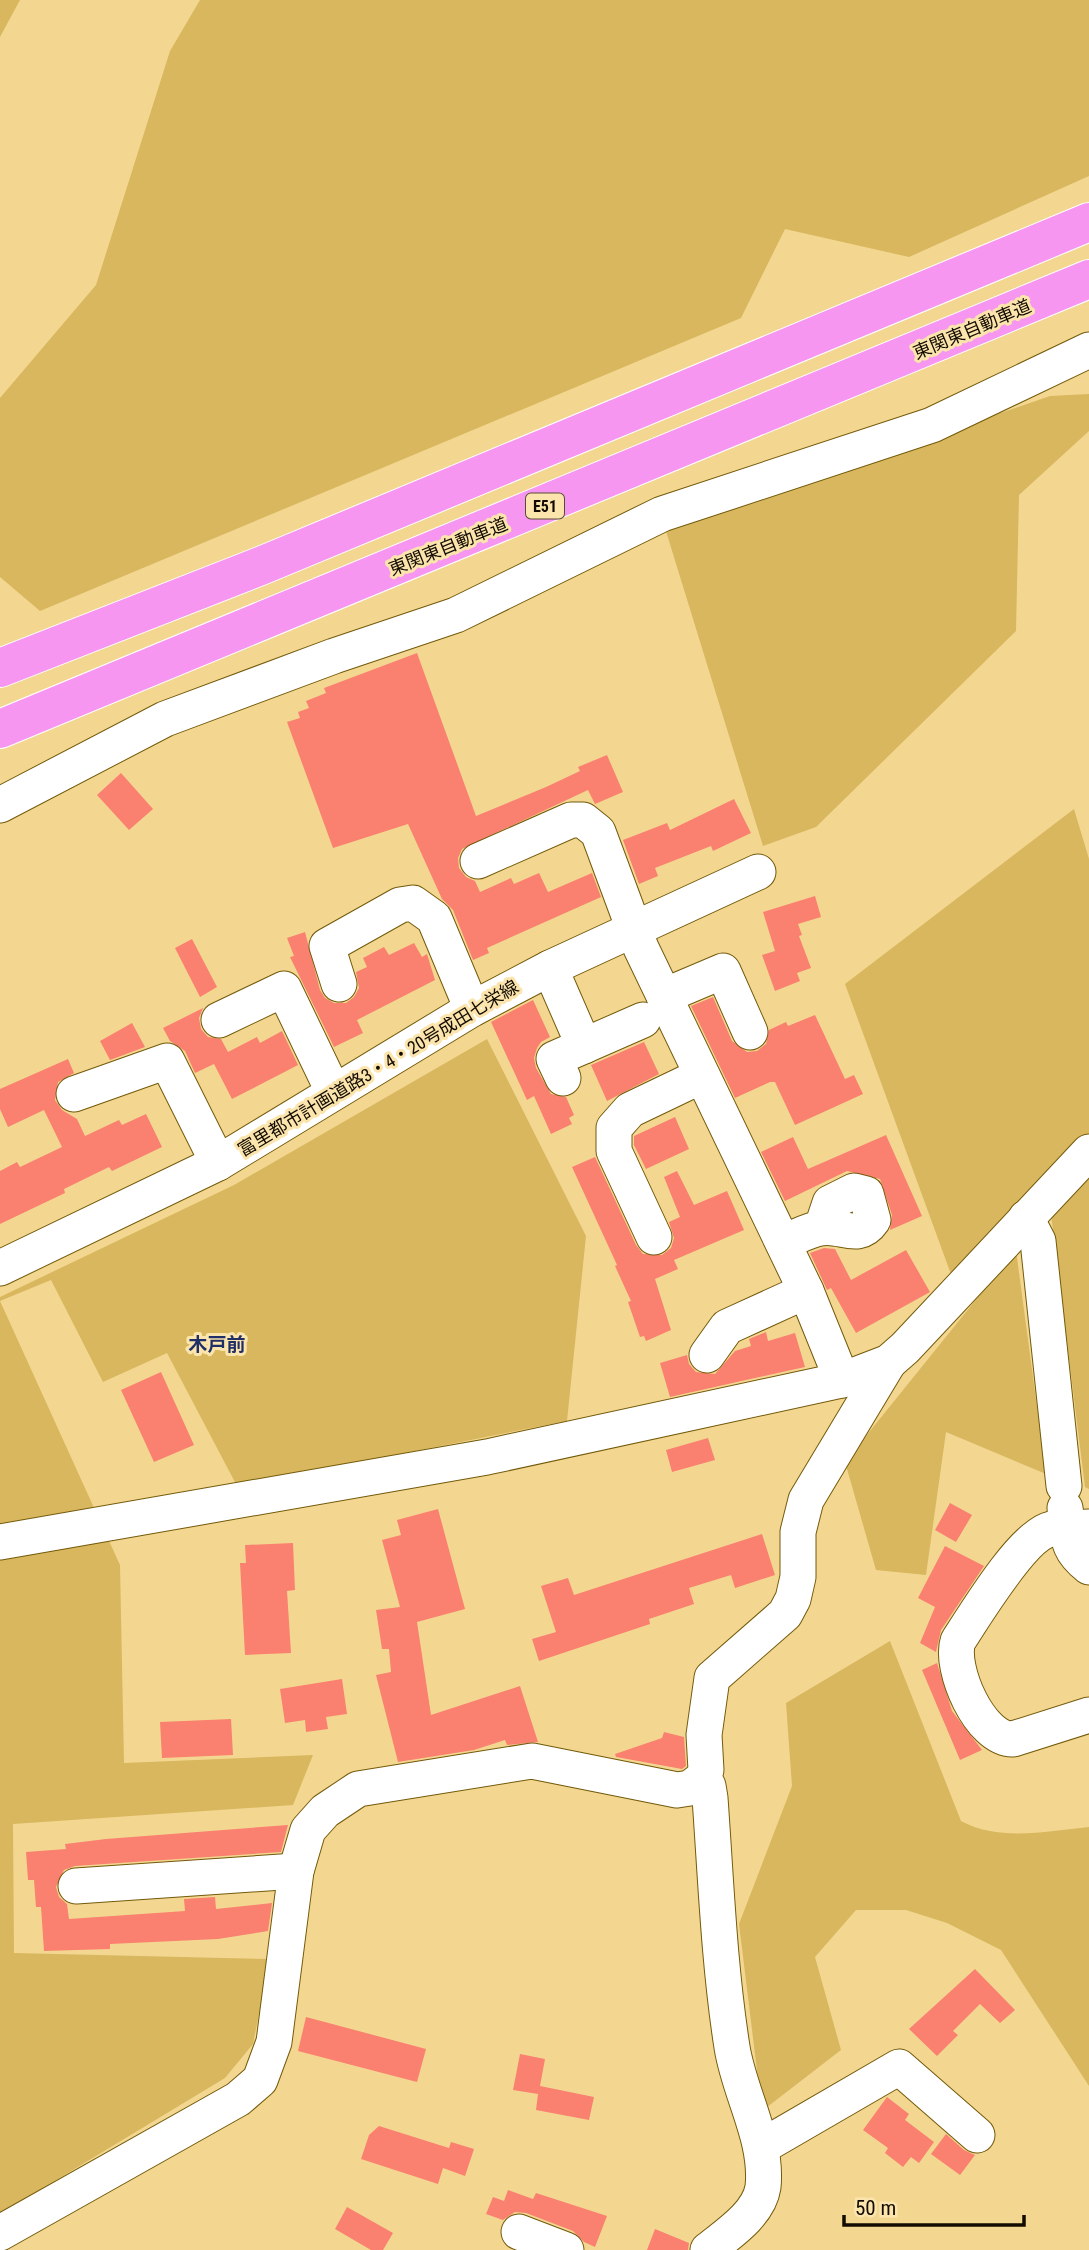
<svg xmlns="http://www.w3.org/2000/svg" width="1089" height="2250" font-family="'Roboto Condensed','Noto Sans JP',sans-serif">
<rect width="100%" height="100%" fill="#f3d791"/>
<g fill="#d9b75e">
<polygon points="0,0 20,0 0,37"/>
<polygon points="200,0 1089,0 1089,176 909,257 785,229 741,318 40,611 0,577 0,398 96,285 170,51"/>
<polygon points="1089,394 1089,431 1019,495 1016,631 816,827 763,846 665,528 1050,396"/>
<polygon points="1074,809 1089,859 1089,1133 952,1277 845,984"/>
<polygon points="487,1039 586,1236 567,1421 237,1486 167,1353 103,1382 51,1280 0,1301 0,1297 234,1185"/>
<polygon points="1089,1173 1089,1489 1085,1487 1051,1214"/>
<polygon points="1016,1250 1046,1474 946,1432 926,1575 876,1570 845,1462"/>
<polygon points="0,1301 120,1565 124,1763 313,1755 293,1805 13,1824 14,1953 270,1959 253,2044 225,2078 0,2214"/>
<path d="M890,1641L961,1821C1000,1842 1047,1831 1089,1827V2086L1001,1950L947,1923L906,1910H856L815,1957L841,2050L762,2111L739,1924L792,1786L786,1703Z"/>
</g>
<g fill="#fa8070">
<polygon points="417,653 476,816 546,787 580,771 578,767 607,755 623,792 595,804 588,790 462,849 458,858 459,868 466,877 475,881 480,892 511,878 514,884 539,873 548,892 592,873 601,897 487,948 489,953 473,960 453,910 442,899 408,824 333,848 287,722 300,718 298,712 309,708 306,701 326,693 324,688"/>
<polygon points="121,773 153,809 129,830 97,795"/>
<polygon points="734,799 751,833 713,851 711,846 655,868 658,876 639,884 623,840 667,823 670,830"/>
<polygon points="815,896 821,917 798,924 802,935 799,936 811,968 797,973 800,981 775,991 762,955 775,951 763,912"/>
<polygon points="305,932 320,990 325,998 334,1003 346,1003 354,997 359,988 356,972 367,967 363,958 384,947 389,955 414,943 422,957 427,954 435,980 357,1020 363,1033 334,1047 290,957 294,956 287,938"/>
<polygon points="192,939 217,987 200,997 175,948"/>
<polygon points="713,997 732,1041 747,1052 757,1051 766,1044 769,1030 786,1022 788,1026 815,1015 845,1079 854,1075 863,1094 795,1125 775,1082 770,1082 735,1098 691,1006"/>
<polygon points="533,1000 550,1037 541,1042 537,1048 534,1058 536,1068 551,1094 566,1097 574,1115 569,1118 572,1124 551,1134 534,1096 527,1100 491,1022"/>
<polygon points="203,1008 199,1018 201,1029 208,1037 221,1039 228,1052 257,1037 260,1043 282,1031 298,1065 232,1099 214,1064 195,1073 185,1051 170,1041 163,1028"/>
<polygon points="132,1023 145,1047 110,1060 100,1041"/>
<polygon points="644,1042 659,1074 607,1101 591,1065"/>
<polygon points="68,1059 74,1073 58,1082 55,1100 62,1110 77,1119 85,1136 119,1120 122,1125 146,1114 162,1147 112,1171 109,1167 64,1189 65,1193 0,1224 0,1171 17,1162 20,1167 62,1147 44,1110 8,1127 0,1109 0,1089"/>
<polygon points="675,1117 689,1149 646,1169 634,1145 634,1136"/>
<polygon points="886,1135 922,1216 890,1230 892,1215 880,1179 847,1171 785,1201 761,1152 793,1137 808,1169"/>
<polygon points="595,1157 636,1245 643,1254 662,1255 671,1248 674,1238 669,1222 680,1217 664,1177 677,1171 694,1205 727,1191 744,1230 674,1260 678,1269 655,1279 671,1330 646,1341 644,1336 640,1337 628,1302 631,1301 615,1266 617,1265 572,1167"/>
<polygon points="824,1248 835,1249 851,1280 906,1250 930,1292 856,1333 831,1288 827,1290 810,1253"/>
<polygon points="766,1332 768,1341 795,1333 805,1367 670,1397 660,1363 687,1355 689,1364 696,1372 715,1374 735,1351 751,1346 749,1339"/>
<polygon points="161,1372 194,1445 154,1462 121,1390"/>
<polygon points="708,1438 715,1460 672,1472 666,1450"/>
<polygon points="950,1503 972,1515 956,1542 935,1530"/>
<polygon points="438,1509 465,1609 417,1622 431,1715 520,1686 538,1742 507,1745 505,1740 474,1750 398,1762 376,1675 391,1672 389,1649 382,1649 376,1610 400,1607 382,1540 401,1535 397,1520"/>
<polygon points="762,1534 775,1575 735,1588 731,1575 689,1588 694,1604 649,1619 650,1624 539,1661 532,1639 556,1632 541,1586 568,1578 574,1595"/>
<polygon points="293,1543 295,1590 287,1591 291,1653 245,1655 240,1563 246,1563 245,1545"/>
<polygon points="945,1546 984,1566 941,1630 936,1652 920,1643 935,1607 918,1598"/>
<polygon points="937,1663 952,1711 982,1750 960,1760 922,1670"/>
<polygon points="342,1679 347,1714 326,1717 328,1729 306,1732 305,1720 285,1723 280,1689"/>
<polygon points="231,1719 233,1755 162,1758 160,1722"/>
<polygon points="664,1732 684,1737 686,1766 682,1769 616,1757 615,1754 662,1738"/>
<polygon points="288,1825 281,1852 75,1866 64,1870 56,1887 59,1897 67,1904 69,1919 185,1911 184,1899 215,1897 216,1909 272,1903 268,1931 218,1939 110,1944 110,1949 44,1951 41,1907 36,1907 34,1880 28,1880 26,1852 66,1849 65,1844 106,1839"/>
<polygon points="975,1969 1015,2010 1000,2023 980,2004 953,2031 958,2035 937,2056 909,2029"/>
<polygon points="306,2017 426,2049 417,2082 298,2051"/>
<polygon points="520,2054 545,2059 540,2086 594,2097 589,2120 536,2110 538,2094 513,2090"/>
<polygon points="887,2097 909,2114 905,2120 934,2142 919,2163 911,2157 903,2167 885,2153 888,2148 863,2130"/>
<polygon points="379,2126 449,2148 451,2142 474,2149 465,2176 443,2168 438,2184 361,2159 369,2135"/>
<polygon points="946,2134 964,2150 975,2155 960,2175 931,2154"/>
<polygon points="508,2190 533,2199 536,2193 607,2216 595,2247 584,2242 573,2231 526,2213 515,2212 503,2220 486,2214 493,2197 504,2201"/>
<polygon points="347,2207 393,2233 383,2250 371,2250 335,2229"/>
<polygon points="655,2229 689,2243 688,2250 647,2250"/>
</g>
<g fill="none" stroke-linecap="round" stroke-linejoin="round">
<g stroke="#735a0a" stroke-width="37">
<g id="minor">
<polyline points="0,805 165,719 334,656 456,615 662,514 932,425 1089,350"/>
<polyline points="478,861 571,820 583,820 598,832 641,948 806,1291 842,1380"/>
<polyline points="550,968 584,1046"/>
<polyline points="339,984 327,946 400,905 413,903 434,918 472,1009"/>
<polyline points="664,996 723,971 750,1032"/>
<polyline points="219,1020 284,989 333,1091"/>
<polyline points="563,1078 554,1059 643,1020"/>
<polyline points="74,1094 167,1061 218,1163"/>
<polyline points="1026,1218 1038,1241 1064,1486"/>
<polyline points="654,1237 614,1151 614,1128 630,1110 701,1076"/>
<path d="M783,1242C795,1238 808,1230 821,1228C842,1224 858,1242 873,1220L866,1194L854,1191L830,1203L822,1227"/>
<polyline points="0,1268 218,1163 472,1009 550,968 758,872"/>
<polyline points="707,1355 727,1327 806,1291"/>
<path d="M1065,1508C1069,1537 1065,1548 1089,1567"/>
<path d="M1089,1527C1077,1528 1063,1526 1051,1529C1023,1535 975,1615 958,1641C949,1668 980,1740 1013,1739L1089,1715"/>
<polyline points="0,1542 487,1457 842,1380 889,1362 905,1348 1089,1152"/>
<path d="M702,1779L708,1786L710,1798C716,1881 719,1964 732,2047C739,2093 768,2139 763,2187C759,2214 728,2234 708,2250"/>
<polyline points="76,1886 296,1871"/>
<polyline points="761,2147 899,2067 977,2135"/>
<polyline points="519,2232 566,2250"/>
<polyline points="0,2233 238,2099 260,2080 274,2042 296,1871 308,1830 325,1811 358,1789 532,1761 677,1790 690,1788 702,1779 706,1770 704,1735 712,1678 785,1614 793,1599 798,1577 798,1532 806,1500 889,1362"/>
</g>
</g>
<g stroke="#fff" stroke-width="40">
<g id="highway">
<polyline points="0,668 263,565 1089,222"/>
<polyline points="0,729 1089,279"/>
</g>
</g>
<use href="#minor" stroke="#fff" stroke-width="35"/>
<use href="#highway" stroke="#f696f0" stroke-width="38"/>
</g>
<g text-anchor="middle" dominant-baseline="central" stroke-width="6" stroke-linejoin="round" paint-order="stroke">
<rect fill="#fbe5ad" stroke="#594c34" stroke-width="2" x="526" y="493.5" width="38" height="25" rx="5"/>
<g font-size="16" font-weight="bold" fill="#130b00">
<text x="545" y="506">E51</text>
</g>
<g font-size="18" fill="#130b00" stroke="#fbe5ad">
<text transform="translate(972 329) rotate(-23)">東関東自動車道</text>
<text transform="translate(448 546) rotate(-22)">東関東自動車道</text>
<text transform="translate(378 1068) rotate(-31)">富里都市計画道路3・4・20号成田七栄線</text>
</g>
<g font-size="19" font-weight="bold" fill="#202f67" stroke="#fbe5ad">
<text x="217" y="1344">木戸前</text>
</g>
</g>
<path d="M844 2215v10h180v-10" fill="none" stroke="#130b00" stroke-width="3.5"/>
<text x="855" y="2215" font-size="21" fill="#130b00" stroke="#fbe5ad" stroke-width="5" paint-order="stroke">50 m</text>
</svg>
